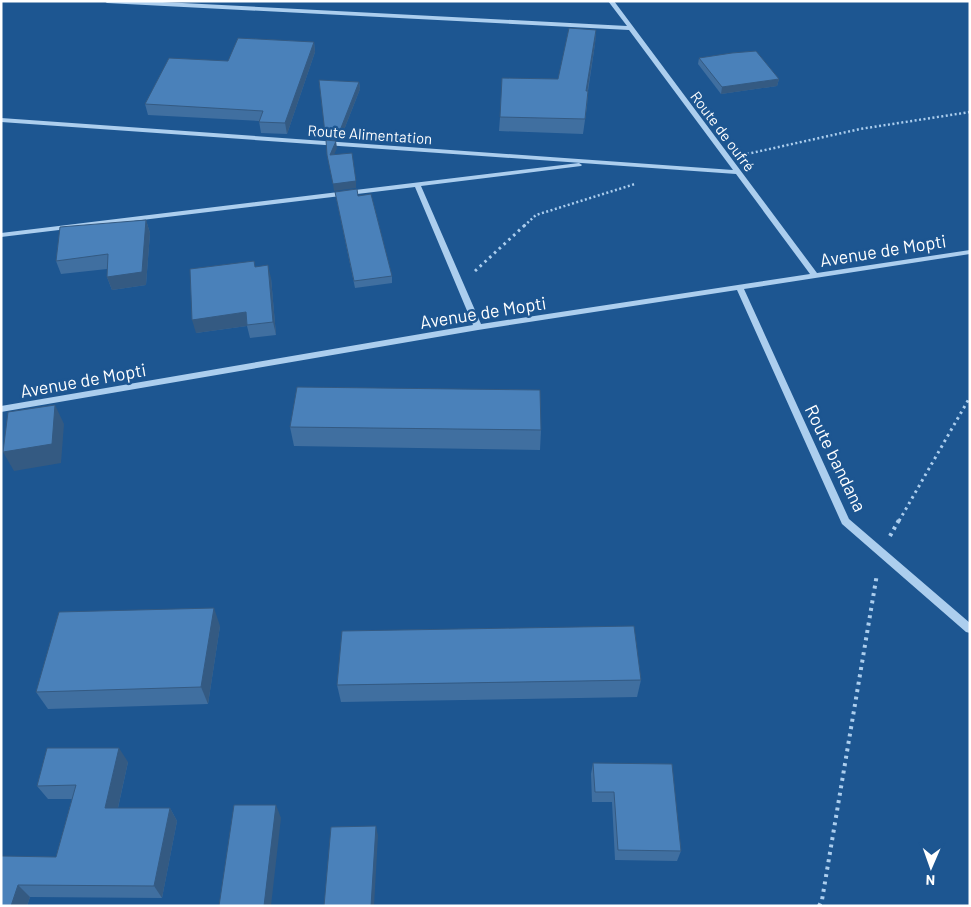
<svg xmlns="http://www.w3.org/2000/svg" width="971" height="907" font-family="Barlow,sans-serif">
<rect width="100%" height="100%" fill="#1d5691"/>
<g fill="none" stroke-linecap="round" stroke-linejoin="round">
<g stroke="#acceee" stroke-width="2.5" stroke-dasharray="2 2.5" stroke-linecap="butt">
<polyline points="747,154 860,129 970,112"/>
<polyline points="524,226 536,215 635,184"/>
</g>
<g stroke="#acceee" stroke-width="3" stroke-dasharray="2.5 4" stroke-linecap="butt">
<polyline points="475,271 525,225"/>
<polyline points="899,521 970,397"/>
</g>
<g stroke="#acceee" stroke-width="4" stroke-dasharray="3 4.5" stroke-linecap="butt">
<polyline points="890,536 899,520"/>
<polyline points="819,906 822,900 877,574"/>
</g>
<polygon fill="#acceee" fill-rule="evenodd" points="104,1 143,1 627,26 608,1 614,1 817,273 970,250 970,254 744,289 849,519 970,623 970,633 966,632 842,524 737,290 478,330 1,412 1,406 473,325 415,187 1,237 1,233 579,163 582,165 581,166 421,186 481,324 810,274 736,174 1,122 1,118 733,170 629,30 107,3"/>
</g>
<g fill="#406fa0">
<polygon points="596,30 595,44 588,91 587,106 583,134 499,131 500,117 558,79"/>
<polygon points="314,42 315,52 287,134 261,133 259,121 148,115 145,104 228,61"/>
<polygon points="699,58 779,79 777,86 721,94 698,64"/>
<polygon points="319,80 359,82 360,89 340,140 326,139"/>
<polygon points="335,192 358,196 392,276 392,283 355,288"/>
<polygon points="146,220 150,233 146,285 112,290 107,277 107,269 61,274 56,261"/>
<polygon points="254,261 255,267 271,278 276,335 250,338 247,326 196,333"/>
<polygon points="290,427 541,430 540,450 294,446"/>
<polygon points="220,626 208,704 48,709 36,692"/>
<polygon points="641,680 637,697 341,702 337,685"/>
<polygon points="128,762 118,808 170,808 177,821 162,898 30,897 27,906 1,906 1,856 56,857 72,799 48,799 37,786"/>
<polygon points="593,763 681,851 677,861 615,860 612,802 592,802 591,774"/>
</g>
<g fill="#345a82">
<polygon points="596,30 595,44 585,106 586,91"/>
<polygon points="314,42 315,52 287,134 285,123"/>
<polygon points="779,79 777,86 721,94 722,87"/>
<polygon points="359,82 360,89 340,140 339,133"/>
<polygon points="336,141 337,148 331,162 330,155"/>
<polygon points="356,181 356,188 334,191 333,184"/>
<polygon points="146,220 150,233 146,285 112,290 107,277"/>
<polygon points="268,265 271,278 276,335 273,322"/>
<polygon points="246,312 247,326 196,333 192,320"/>
<polygon points="55,405 64,424 61,463 14,471 3,452"/>
<polygon points="214,608 220,626 208,704 201,687"/>
<polygon points="119,748 128,762 115,821 105,808"/>
<polygon points="276,805 281,818 271,906 264,906"/>
<polygon points="170,808 177,821 162,898 154,886"/>
<polygon points="376,826 378,836 374,906 371,906"/>
<polygon points="18,885 30,897 27,906 11,906"/>
</g>
<g fill="#4a81ba" stroke="#345a82">
<polygon points="569,28 596,30 586,91 588,91 585,119 500,117 502,78 558,79"/>
<polygon points="238,38 314,42 285,123 259,122 263,111 145,104 169,58 228,61"/>
<polygon points="756,51 779,79 722,87 699,58 732,53"/>
<polygon points="319,80 359,82 339,133 325,133"/>
<polygon points="326,140 336,141 330,155 352,153 356,181 333,184 327,155"/>
<polygon points="357,189 358,196 371,194 392,276 354,281 335,192"/>
<polygon points="146,220 142,272 107,277 108,254 56,261 60,227"/>
<polygon points="254,261 255,267 268,265 273,322 247,325 246,312 192,320 190,269"/>
<polygon points="297,387 540,390 541,430 290,427"/>
<polygon points="55,405 52,444 3,452 8,412"/>
<polygon points="214,608 201,687 36,692 59,612"/>
<polygon points="634,626 641,680 337,685 342,631"/>
<polygon points="47,748 119,748 105,808 170,808 154,886 18,885 11,906 1,906 1,856 56,857 76,785 37,786"/>
<polygon points="593,763 672,764 681,851 618,850 614,792 595,792"/>
<polygon points="234,805 276,805 264,906 219,906"/>
<polygon points="376,826 371,906 324,906 331,827"/>
</g>
<g text-anchor="middle" dominant-baseline="central" stroke-width="5" stroke-linejoin="round" paint-order="stroke">
<g font-size="15" fill="#fff" stroke="#1d5691">
<text transform="translate(723 131) rotate(53)">Route de oufré</text>
<text transform="translate(370 134) rotate(4)">Route Alimentation</text>
</g>
<g font-size="18" fill="#fff" stroke="#1d5691">
<text transform="translate(883 250) rotate(-9)">Avenue de Mopti</text>
<text transform="translate(483 312) rotate(-9)">Avenue de Mopti</text>
<text transform="translate(83 380) rotate(-10)">Avenue de Mopti</text>
<text transform="translate(836 458) rotate(64)">Route bandana</text>
</g>
</g>
<rect width="971" height="907" fill="none" stroke="#ffffff" stroke-width="5"/>
<g transform="translate(931 867) rotate(182)" stroke="#1d5691" stroke-width="4" paint-order="stroke">
<path d="M0-4L9 19L0 12L-9 19Z" fill="#ffffff"/>
<text y="-8" font-size="14" font-weight="bold" text-anchor="middle" fill="#ffffff">N</text>
</g>
</svg>
